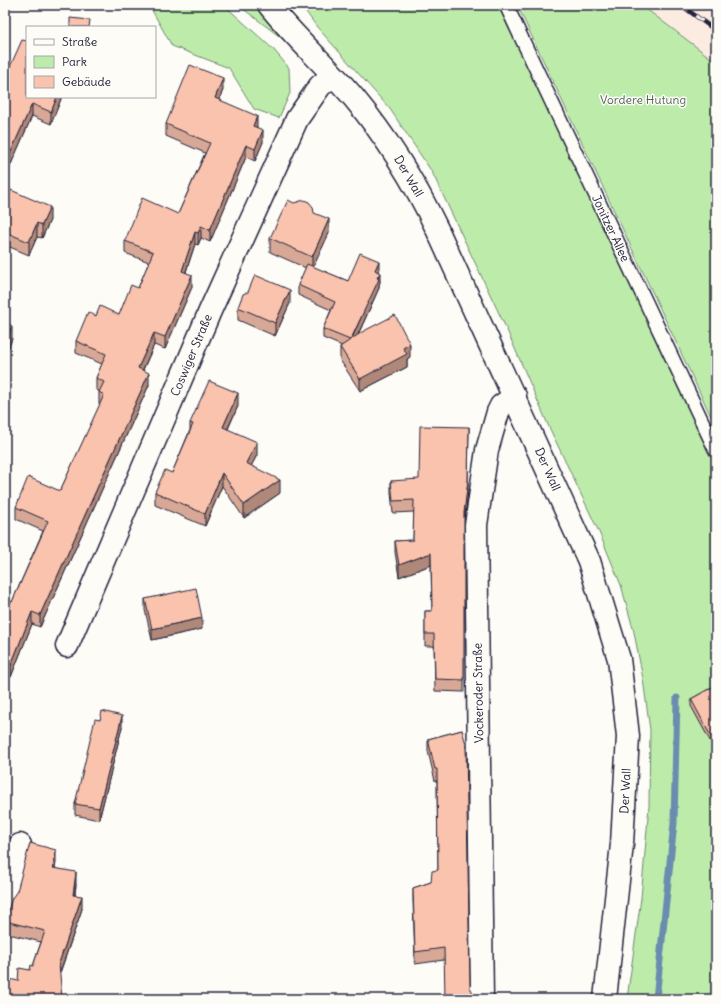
<svg xmlns="http://www.w3.org/2000/svg" width="721" height="1004" font-family="Delius,sans-serif">
<rect width="100%" height="100%" fill="#fdfcf7"/>
<filter id="ink" filterUnits="userSpaceOnUse"><feTurbulence type="fractalNoise" baseFrequency=".025" numOctaves="2"/><feDisplacementMap in="SourceGraphic" scale="8" xChannelSelector="R" yChannelSelector="G"/><feConvolveMatrix kernelMatrix="1 2 1 2 8 2 1 2 1" color-interpolation-filters="sRGB"/></filter>
<g filter="url(#ink)">
<polygon fill="#fcebe1" points="641,5 716,5 716,62"/>
<g fill="#bdecaa" stroke="#708772">
<polygon points="149,5 224,5 274,50 289,68 290,93 279,118 254,109 229,68 172,46"/>
<polygon points="238,5 254,5 283,39"/>
<polygon points="301,5 500,5 716,466 716,999 627,999 641,898 649,806 650,730 643,679 634,632 621,585 599,532 549,427 506,328 432,172 390,109 317,27"/>
<polygon points="517,5 641,5 716,62 716,427"/>
</g>
<g fill="none" stroke-linecap="round" stroke-linejoin="round">
<polyline stroke="#6b8cae" stroke-width="7" points="656,999 674,823 677,698"/>
<g stroke="#22223b" stroke-width="16">
<polyline id="service" points="506,5 716,451"/>
</g>
<g stroke="#22223b" stroke-width="25">
<g id="minor">
<polyline points="67,646 210,311 297,119 320,86 333,75"/>
<polyline points="5,900 20,845"/>
<polyline points="482,999 476,525 487,450 498,412 501,406 515,396"/>
</g>
</g>
<g stroke="#22223b" stroke-width="25">
<path id="secondary" d="M269,5C295,38 327,66 354,98C388,139 414,181 437,229L589,561L619,659L628,736L622,844L605,999"/>
</g>
<use href="#service" stroke="#fdfcf7" stroke-width="13"/>
<use href="#minor" stroke="#fdfcf7" stroke-width="22"/>
<use href="#secondary" stroke="#fdfcf7" stroke-width="22"/>
<g stroke="#22223b" stroke-width="4.5">
<polyline id="rail" points="681,5 716,31"/>
</g>
<use href="#rail" stroke="#fdfcf7" stroke-width="3" stroke-dasharray="9" stroke-linecap="butt"/>
</g>
<g fill="#d7a895" stroke="#22223b">
<polygon points="5,78 27,97 61,97 61,99 51,124 32,116 5,178"/>
<polygon points="223,90 219,99 257,128 263,142 255,161 246,157 210,242 201,238 198,245 195,244 186,272 192,287 165,349 154,345 143,370 149,385 40,627 32,624 11,677 5,674 5,599 12,602 43,531 16,519 16,507 60,491 100,405 99,404 99,391 96,390 96,378 102,364 76,353 76,341 96,316 119,315 138,288 149,262 125,253 125,241 178,214 205,153 166,136 166,124"/>
<polygon points="5,205 50,220 42,238 37,237 29,255 5,245"/>
<polygon points="314,213 329,233 313,267 348,281 379,270 378,271 380,282 379,285 379,288 358,335 410,357 407,359 407,367 360,391 340,360 340,347 342,346 323,338 323,329 331,310 298,295 298,285 306,268 270,252 270,238"/>
<polygon points="290,303 275,336 238,320 238,307"/>
<polygon points="238,406 228,429 257,455 251,466 280,493 244,518 222,486 205,526 155,505 155,492 172,473 190,430 190,423"/>
<polygon points="391,481 468,492 464,525 464,692 435,691 434,646 425,646 425,611 432,611 431,565 399,577 395,552 395,541 413,540 414,512 393,513 391,493"/>
<polygon points="145,599 202,629 152,640 145,610"/>
<polygon points="716,685 714,748 691,706 691,699"/>
<polygon points="100,720 122,727 99,820 75,815 75,804"/>
<polygon points="462,730 470,987 444,960 415,964 413,900 413,888 431,882 438,870 437,781 435,781 428,751 428,739"/>
<polygon points="56,862 55,868 76,884 75,896 82,909 60,973 18,981 30,970 33,966 41,942 5,933 5,921"/>
</g>
<g fill="#af8879" stroke="#22223b">
<polygon points="223,78 223,90 215,110 215,98"/>
<polygon points="57,97 61,97 61,99 51,124 51,112"/>
<polygon points="32,104 32,116 5,178 5,165"/>
<polygon points="257,116 257,128 253,126"/>
<polygon points="263,130 263,142 255,161 255,149"/>
<polygon points="246,145 246,157 210,242 210,230"/>
<polygon points="50,207 50,220 42,238 42,225"/>
<polygon points="329,219 329,233 312,270 312,257"/>
<polygon points="37,223 37,237 29,255 29,242"/>
<polygon points="201,226 201,238 198,245 198,233"/>
<polygon points="195,232 195,244 182,283 182,271"/>
<polygon points="379,261 379,270 375,279 375,270"/>
<polygon points="380,273 380,282 379,285 379,288 351,350 351,341"/>
<polygon points="192,275 192,287 165,349 165,337"/>
<polygon points="290,290 290,303 275,336 275,323"/>
<polygon points="12,326 12,339 5,357 5,343"/>
<polygon points="154,333 154,345 138,380 138,368"/>
<polygon points="410,344 410,357 407,359 407,367 360,391 360,379 403,348"/>
<polygon points="149,373 149,385 40,627 40,615"/>
<polygon points="238,393 238,406 223,439 223,427"/>
<polygon points="469,427 468,492 464,525 464,513"/>
<polygon points="257,442 257,455 246,476 246,463"/>
<polygon points="222,473 222,486 205,526 205,514"/>
<polygon points="280,480 280,493 244,518 244,505"/>
<polygon points="431,553 431,565 399,577 399,565"/>
<polygon points="32,612 32,624 11,677 11,665"/>
<polygon points="202,618 202,629 152,640 152,629"/>
<polygon points="122,716 122,727 99,820 99,808"/>
<polygon points="716,740 716,747 714,748 714,742"/>
<polygon points="56,850 56,862 53,880 53,868"/>
<polygon points="76,872 76,884 73,908 73,895"/>
<polygon points="82,896 82,909 59,975 59,963"/>
</g>
<g fill="#fac3ad" stroke="#22223b">
<polygon points="70,18 90,20 89,27 70,27"/>
<polygon points="22,40 27,41 27,97 57,97 51,112 32,104 5,165 5,78"/>
<polygon points="190,65 223,78 215,98 257,116 253,126 263,130 255,149 246,145 210,230 201,226 198,233 195,232 182,271 192,275 165,337 154,333 138,368 149,373 40,615 32,612 11,665 5,662 5,599 12,602 48,521 16,507 28,477 60,491 104,395 99,392 104,382 96,378 106,354 76,341 88,312 96,316 100,306 119,315 131,285 138,288 153,252 125,241 142,198 178,214 210,143 166,124"/>
<polygon points="11,190 50,207 42,225 37,223 29,242 5,232 5,205"/>
<polygon points="288,200 294,203 304,200 309,202 313,207 314,213 329,219 312,257 270,238"/>
<polygon points="360,253 379,261 375,270 380,273 377,278 379,279 351,339 350,340 323,329 335,302 298,285 307,264 348,281"/>
<polygon points="255,275 290,290 275,323 238,307 243,294 248,292"/>
<polygon points="395,315 410,344 403,348 407,354 360,379 340,347 362,332"/>
<polygon points="5,323 12,326 5,343"/>
<polygon points="209,381 238,393 223,427 257,442 246,463 280,480 244,505 222,473 205,514 155,492 165,470 172,473 193,424 190,423"/>
<polygon points="420,426 469,427 468,480 464,513 464,680 435,679 434,634 425,634 425,611 432,611 431,553 399,565 395,541 413,540 414,500 393,501 391,481 419,479"/>
<polygon points="196,588 202,618 152,629 145,599"/>
<polygon points="716,685 716,740 714,742 691,699"/>
<polygon points="102,711 122,716 99,808 75,804 95,719 100,720"/>
<polygon points="462,730 466,744 470,987 474,995 474,999 445,999 444,948 415,952 413,888 431,882 432,871 438,870 437,769 435,769 428,739"/>
<polygon points="30,843 56,850 53,868 76,872 73,895 82,896 59,963 62,999 5,999 5,978 18,981 19,968 30,970 31,965 33,966 45,931 5,921 12,898 17,891"/>
</g>
</g>
<g text-anchor="middle" dominant-baseline="central" stroke-width="3" stroke-linejoin="round" paint-order="stroke">
<g font-size="12" fill="#505f5c" stroke="#fdfcf7">
<text x="643" y="99">Vordere Hutung</text>
</g>
<g font-size="12" fill="#22223b" stroke="#fdfcf7">
<text transform="translate(409 176) rotate(60)">Der Wall</text>
<text transform="translate(611 228) rotate(65)">Jonitzer Allee</text>
<text transform="translate(191 355) rotate(-67)">Coswiger Straße</text>
<text transform="translate(548 469) rotate(66)">Der Wall</text>
<text transform="translate(478 693) rotate(-91)">Vockeroder Straße</text>
<text transform="translate(625 791) rotate(-87)">Der Wall</text>
</g>
</g>
<rect width="721" height="1004" fill="none" stroke="#fdfcf7" stroke-width="20"/>
<rect x="10" y="10" width="701" height="984" fill="none" stroke="#22223b" stroke-width="1.5" filter="url(#ink)"/>
<rect x="26" y="26" width="130" height="72" fill="#fdfcf7" stroke="#a5a5ac"/>
<rect x="34" y="39" width="20" height="6" fill="#fdfcf7" stroke="#a5a5ac"/>
<text x="62" y="46" font-size="12" fill="#22223b">Straße</text>
<rect x="34" y="56" width="20" height="12" fill="#bdecaa" stroke="#a5a5ac"/>
<text x="62" y="66" font-size="12" fill="#22223b">Park</text>
<rect x="34" y="76" width="20" height="12" fill="#fac3ad" stroke="#a5a5ac"/>
<text x="62" y="86" font-size="12" fill="#22223b">Gebäude</text>
</svg>
